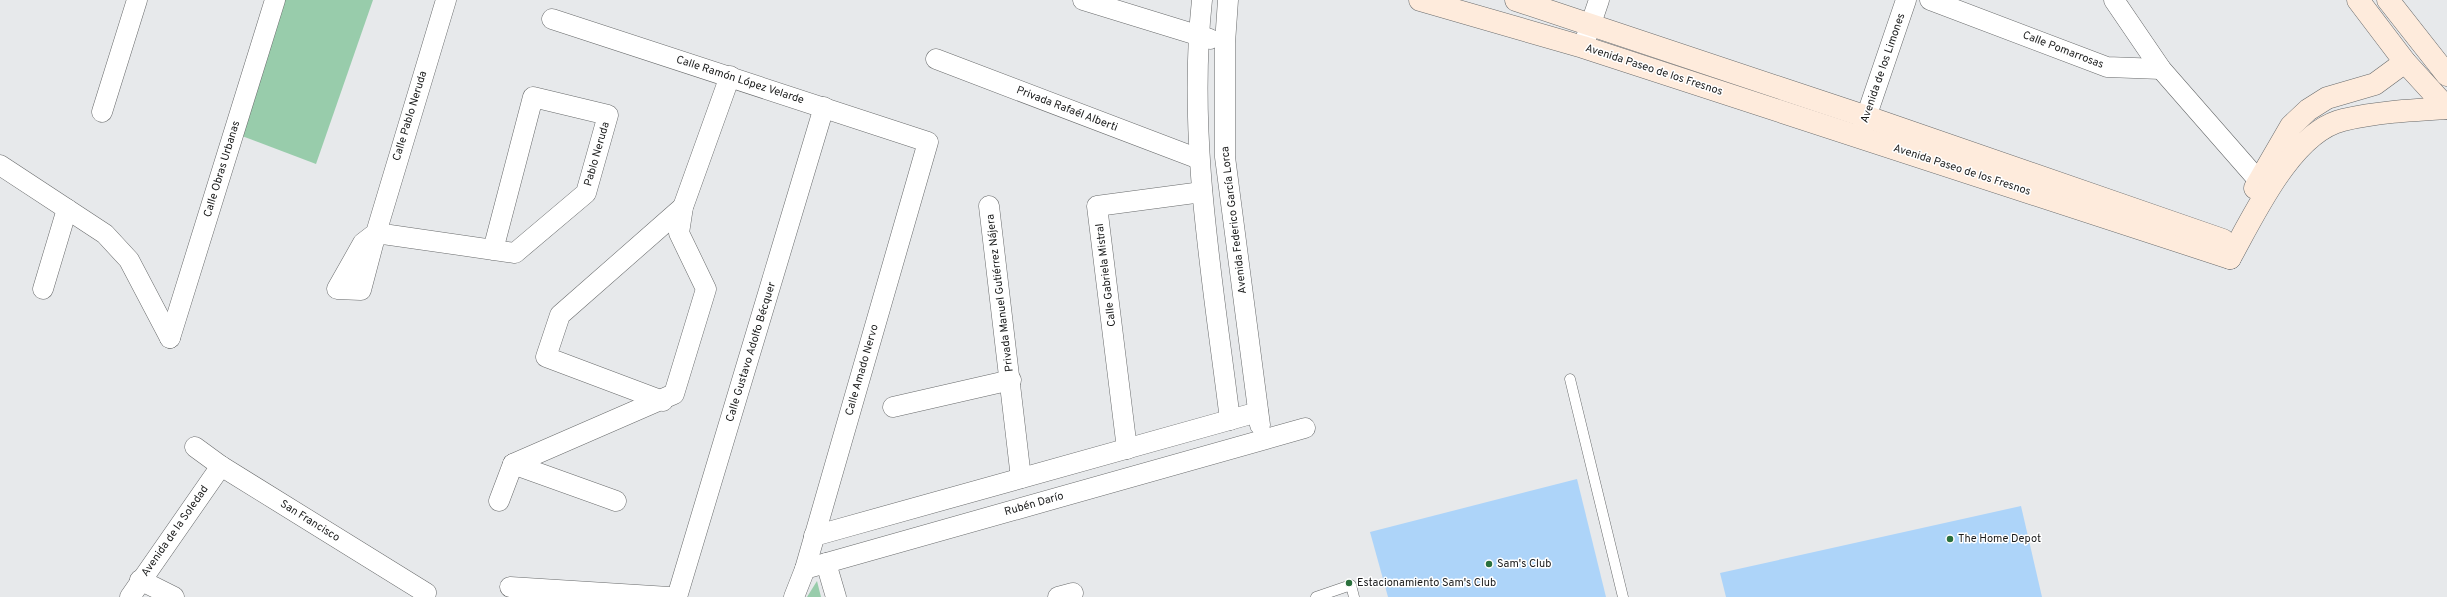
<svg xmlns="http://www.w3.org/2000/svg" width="2447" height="597" font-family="Overpass,sans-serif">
<rect width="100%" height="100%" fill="#e7e9eb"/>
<g fill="#98ccab">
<polygon points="279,0 373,0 316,164 234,133"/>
<polygon points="817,581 821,597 807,597"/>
</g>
<g fill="#add4f9">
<polygon points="1577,479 1606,597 1388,597 1370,532"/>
<polygon points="2021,506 2042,597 1726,597 1720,573"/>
</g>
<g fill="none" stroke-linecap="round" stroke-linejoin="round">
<g stroke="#686a6b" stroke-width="11">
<g id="lane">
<polyline points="1570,379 1623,597"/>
<polyline points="1316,597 1351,585 1354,597"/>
</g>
</g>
<g stroke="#686a6b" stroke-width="21">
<g id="street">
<polyline points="446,0 376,233 361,290 337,289 363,243 376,233 515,253 586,193 608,115 533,97 493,250"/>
<polyline points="1083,0 1210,39"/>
<path d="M1202,0C1187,140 1213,281 1230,420"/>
<polyline points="1228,0 1225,43 1225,157 1260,425"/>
<polyline points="1930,0 2107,67 2161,69"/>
<polyline points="2114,0 2161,69 2259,181"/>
<polyline points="552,19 928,142 805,569 794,597"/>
<polyline points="1585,41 1599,0"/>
<polyline points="936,59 1199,159"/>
<polyline points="102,112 137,0"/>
<polyline points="1861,132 1906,0"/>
<polyline points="0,165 105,234 129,260 170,338"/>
<polyline points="989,206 1021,478"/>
<polyline points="43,289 67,209"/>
<polyline points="170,338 275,0"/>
<polyline points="663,401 546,357 560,315 683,207"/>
<polyline points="893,407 1011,380"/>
<polyline points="195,447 221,466 426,593 425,597"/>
<polyline points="1127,449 1097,206 1202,192"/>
<polyline points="513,464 616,501"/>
<polyline points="499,501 513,464 674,394 706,289 679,233 683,207 730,76"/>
<polyline points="814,536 1258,412"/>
<polyline points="826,563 836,597"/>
<polyline points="805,569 1305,428"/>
<polyline points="140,580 174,597"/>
<polyline points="510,587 669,597"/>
<polyline points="130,597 221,466"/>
<polyline points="677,597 824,107"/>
<polyline points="1058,597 1073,593"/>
</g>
</g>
<g stroke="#686a6b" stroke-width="23">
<g id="secondary">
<polyline points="1420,0 1583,47 2230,258"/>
<polyline points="1516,0 1867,117 2223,240"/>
<polyline points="2358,0 2405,62 2447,108"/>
<polyline points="2388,0 2447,75"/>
<polyline points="2255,188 2291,126 2308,110 2327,98 2375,84 2405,62"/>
<path d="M2230,258C2254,215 2292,132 2343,120C2377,112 2413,110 2446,108"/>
</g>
</g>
<use href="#lane" stroke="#fff" stroke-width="10"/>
<use href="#street" stroke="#fff" stroke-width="20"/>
<use href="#secondary" stroke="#feebdc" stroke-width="22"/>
</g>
<g fill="#2a703c" stroke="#fff" stroke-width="1.5">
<circle cx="1950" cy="539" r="4"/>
<circle cx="1489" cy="564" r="4"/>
<circle cx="1349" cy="583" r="4"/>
</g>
<g text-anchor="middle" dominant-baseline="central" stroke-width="3" stroke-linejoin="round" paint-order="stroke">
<g font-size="11" fill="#1a1b1b" stroke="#fff">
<text transform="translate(2063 50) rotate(21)">Calle Pomarrosas</text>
<text transform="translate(1883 68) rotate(-71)">Avenida de los Limones</text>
<text transform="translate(1654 70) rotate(18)">Avenida Paseo de los Fresnos</text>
<text transform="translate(740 80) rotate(18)">Calle Ramón López Velarde</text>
<text transform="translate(1067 109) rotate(21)">Privada Rafaél Alberti</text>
<text transform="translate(410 116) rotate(-73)">Calle Pablo Neruda</text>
<text transform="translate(597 154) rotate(-74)">Pablo Neruda</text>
<text transform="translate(222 169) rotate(-73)">Calle Obras Urbanas</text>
<text transform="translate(1962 170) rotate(18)">Avenida Paseo de los Fresnos</text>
<text transform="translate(1234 220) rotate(-97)">Avenida Federico García Lorca</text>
<text transform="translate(1106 275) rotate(-97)">Calle Gabriela Mistral</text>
<text transform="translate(1000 293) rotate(-97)">Privada Manuel Gutiérrez Nájera</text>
<text transform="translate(751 352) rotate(-73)">Calle Gustavo Adolfo Bécquer</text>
<text transform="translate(862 370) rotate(-74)">Calle Amado Nervo</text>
<text transform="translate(1034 504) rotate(-16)">Rubén Darío</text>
<text transform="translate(310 521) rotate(32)">San Francisco</text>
<text transform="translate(175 531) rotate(-55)">Avenida de la Soledad</text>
</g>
<g font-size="11" fill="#1a1b1b" stroke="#fff" text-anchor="start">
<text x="1958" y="539">The Home Depot</text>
<text x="1497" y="564">Sam's Club</text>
<text x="1357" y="583">Estacionamiento Sam's Club</text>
</g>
</g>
</svg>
